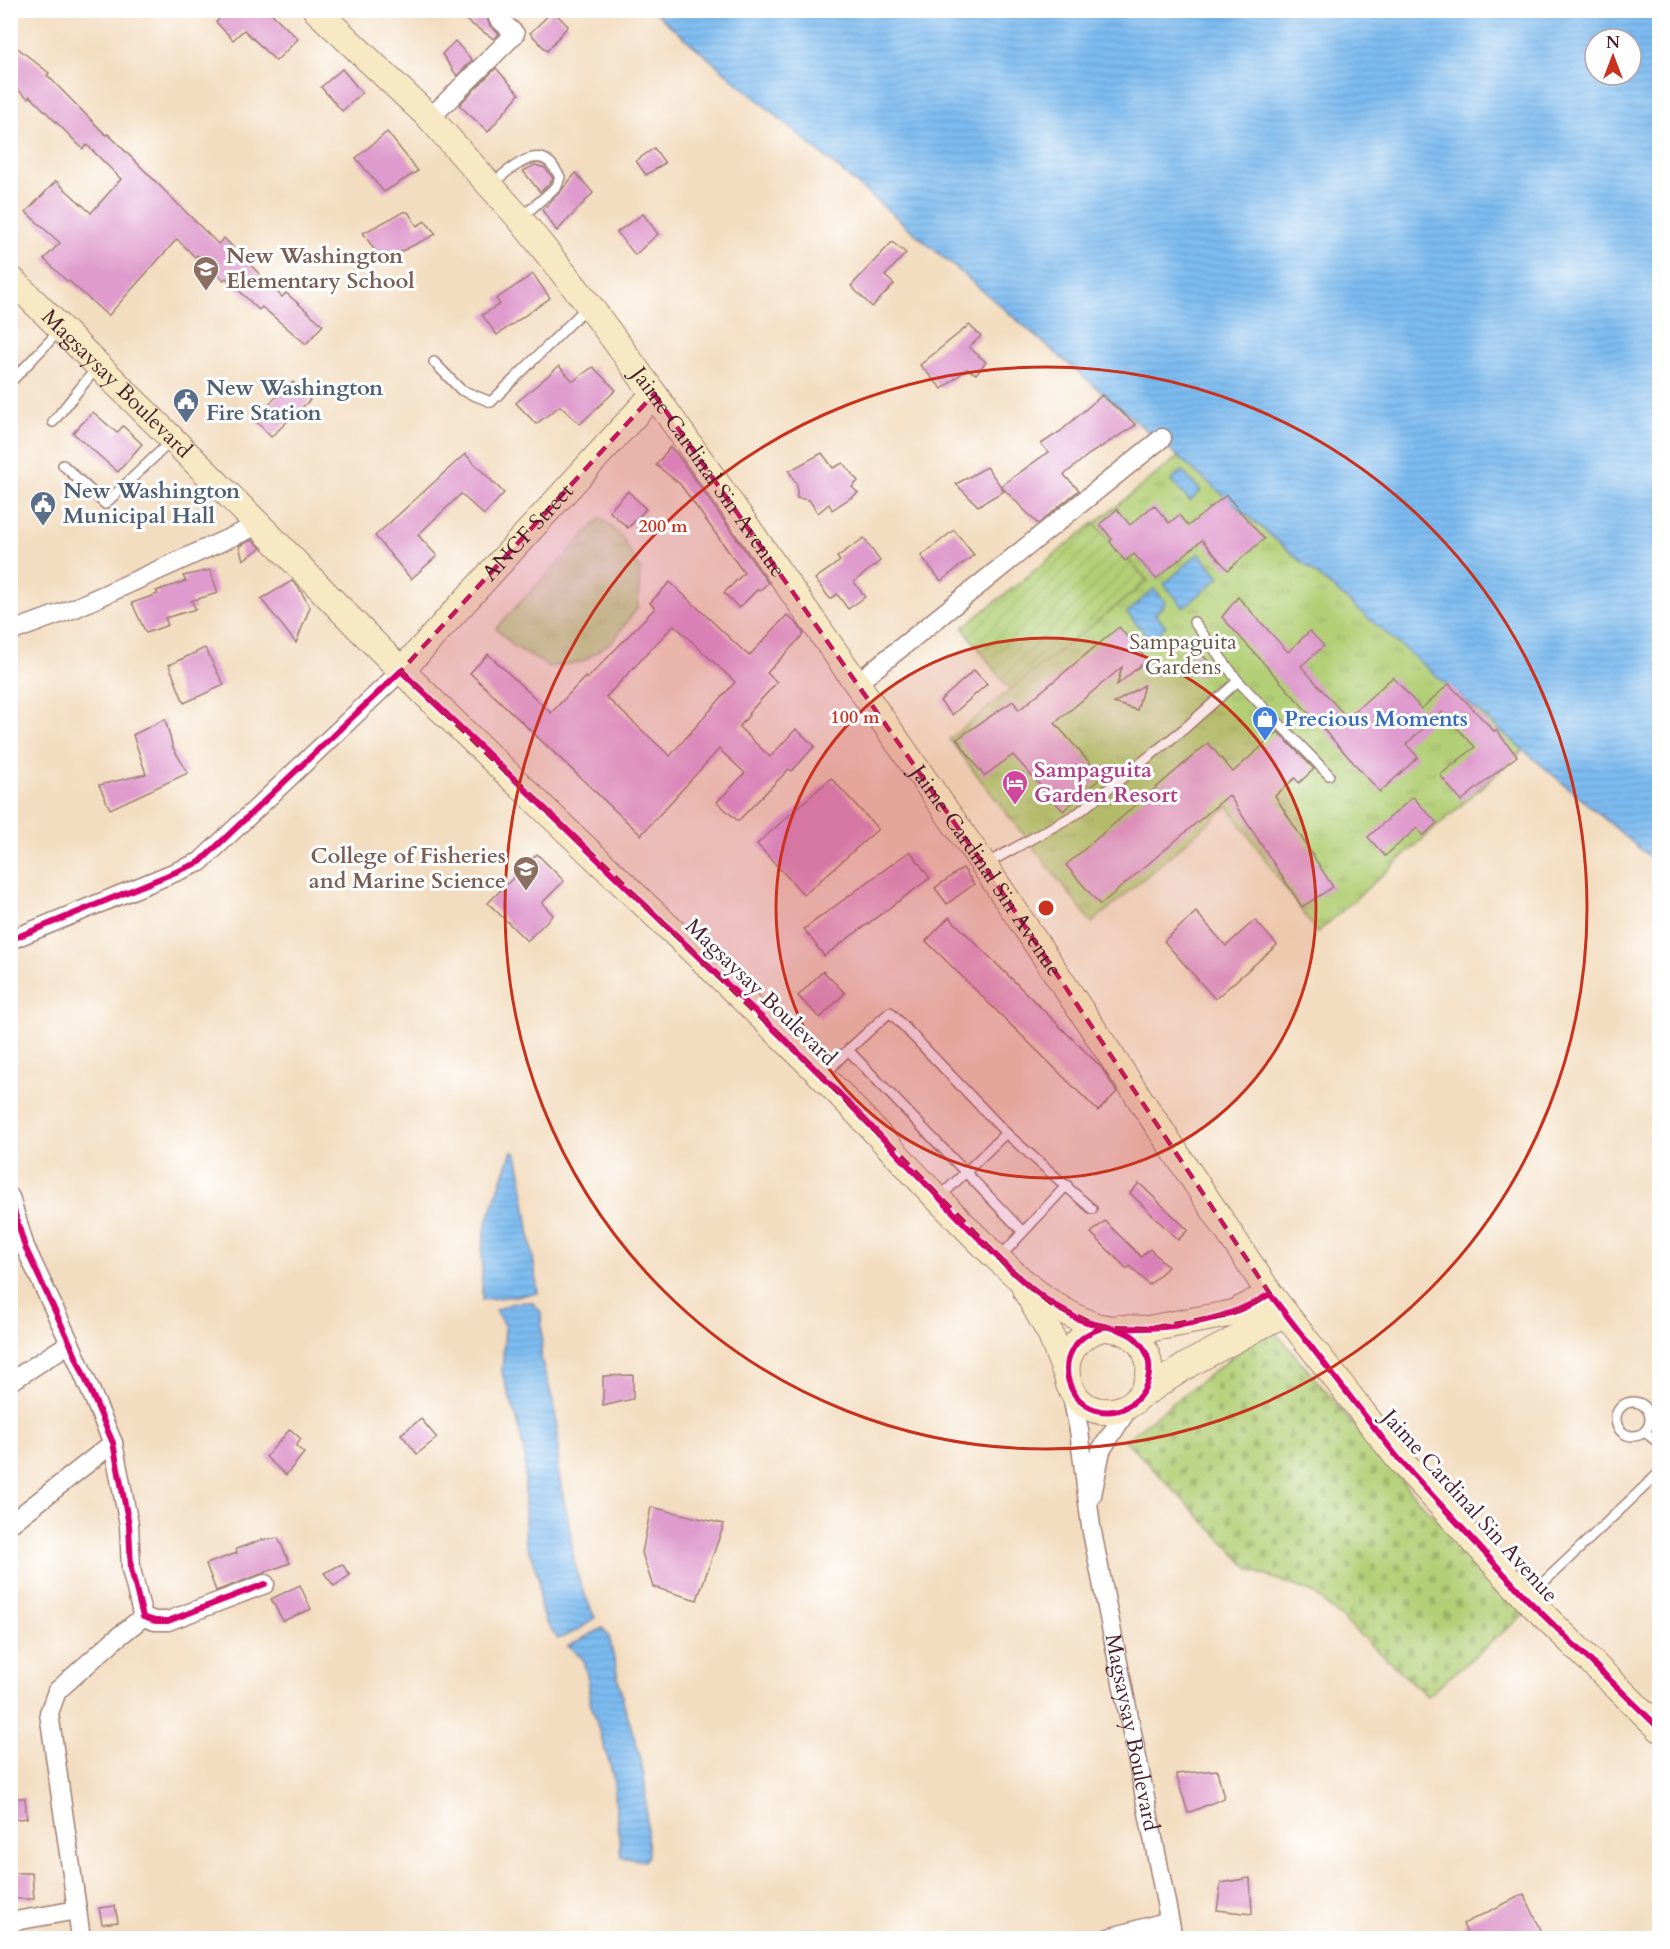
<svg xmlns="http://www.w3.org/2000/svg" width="1670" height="1949" font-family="Cardo,serif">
<defs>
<pattern id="grass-tufts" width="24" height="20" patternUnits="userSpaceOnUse" patternTransform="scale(1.5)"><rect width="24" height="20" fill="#b2cf76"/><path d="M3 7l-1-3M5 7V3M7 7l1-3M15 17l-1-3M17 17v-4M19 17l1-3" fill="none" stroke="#9bb166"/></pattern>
<pattern id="cemetery-stones" width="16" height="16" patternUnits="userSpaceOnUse" patternTransform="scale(1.5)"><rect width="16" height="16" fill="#b2cf76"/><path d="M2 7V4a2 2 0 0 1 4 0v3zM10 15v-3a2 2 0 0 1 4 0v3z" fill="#9bb166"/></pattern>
<pattern id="garden-furrows" width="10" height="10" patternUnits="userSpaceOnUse" patternTransform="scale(1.5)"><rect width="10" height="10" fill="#b2cf76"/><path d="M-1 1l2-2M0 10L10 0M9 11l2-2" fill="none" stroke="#9bb166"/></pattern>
<pattern id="water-rules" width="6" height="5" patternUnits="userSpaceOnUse" patternTransform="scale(1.5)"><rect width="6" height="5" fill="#7cbbf0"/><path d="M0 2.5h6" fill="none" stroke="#6da0ce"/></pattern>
</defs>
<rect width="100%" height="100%" fill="#fff"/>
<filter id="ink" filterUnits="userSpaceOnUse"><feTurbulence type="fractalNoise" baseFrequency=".0167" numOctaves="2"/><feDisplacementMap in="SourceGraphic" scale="12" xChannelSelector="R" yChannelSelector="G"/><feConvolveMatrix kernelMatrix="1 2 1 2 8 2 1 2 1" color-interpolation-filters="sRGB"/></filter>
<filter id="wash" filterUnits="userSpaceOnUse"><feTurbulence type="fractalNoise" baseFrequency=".008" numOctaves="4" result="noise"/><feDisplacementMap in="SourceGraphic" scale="24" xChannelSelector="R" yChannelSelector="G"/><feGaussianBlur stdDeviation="1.35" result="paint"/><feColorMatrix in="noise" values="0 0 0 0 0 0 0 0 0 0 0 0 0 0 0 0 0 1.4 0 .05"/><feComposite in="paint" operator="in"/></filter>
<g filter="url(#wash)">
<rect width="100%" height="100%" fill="#f3ddc0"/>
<g fill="url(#grass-tufts)" stroke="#7e7750" stroke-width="1.5">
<polygon points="1187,450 1530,744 1317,933 1228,806 1092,923 949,739 1010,690 963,628"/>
<polygon points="601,518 622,537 640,570 638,607 614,640 582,662 549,667 512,645 496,628"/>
</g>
<polygon fill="url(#cemetery-stones)" stroke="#7e7750" stroke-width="1.5" points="1271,1327 1412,1493 1526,1613 1427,1696 1314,1593 1251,1570 1125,1440"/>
<polygon fill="url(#garden-furrows)" stroke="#7e7750" stroke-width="1.5" points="1094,523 1148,581 1010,690 963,628"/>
<g fill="url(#water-rules)" stroke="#636d8e" stroke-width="1.5" fill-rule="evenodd">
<path d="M653,11H1659V865ZM1595,39H1631V75H1595Z"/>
<polygon points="1182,471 1201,491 1190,501 1171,481"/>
<polygon points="1199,553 1220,577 1184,608 1164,584"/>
<polygon points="1154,589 1166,603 1155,614 1166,626 1151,640 1127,613"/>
<polygon points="512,1151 517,1155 521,1174 538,1293 482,1300 482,1252 486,1225"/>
<polygon points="532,1302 541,1312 542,1330 541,1359 554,1405 558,1435 558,1471 570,1529 574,1562 581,1586 595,1618 578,1630 558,1639 545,1621 540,1606 539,1578 525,1540 525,1458 518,1423 502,1373 505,1327 495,1310 513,1303"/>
<polygon points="603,1628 609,1636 624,1705 640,1755 645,1783 648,1856 644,1861 621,1857 613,1775 589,1698 589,1684 583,1659 568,1646"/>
</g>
<g id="blocks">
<g fill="#df9bcd" fill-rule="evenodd">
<polygon points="228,10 268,10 298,39 276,61 244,30 233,40 216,22"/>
<polygon points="450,10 480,10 487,18 490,26 499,34 494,39"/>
<polygon points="553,11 568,26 547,51 530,33"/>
<polygon points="455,41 472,60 457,76 442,54"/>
<polygon points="10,42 49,73 47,75 106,135 108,134 218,244 224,238 282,297 286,293 323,325 306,344 262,307 259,310 226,278 224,280 197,255 195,257 177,239 108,316 69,281 68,282 44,259 60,243 26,212 56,181 91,213 121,179 87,145 83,149 30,96 28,98 10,84"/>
<polygon points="496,68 519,94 488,132 459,105"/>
<polygon points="342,69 362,93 342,111 321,87"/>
<polygon points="387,132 418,171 384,192 356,158"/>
<polygon points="654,148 665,163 646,175 636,161"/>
<polygon points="535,165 545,168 553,178 551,182 540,192 523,171"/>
<polygon points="576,173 593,193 557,231 542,210 561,191"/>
<polygon points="403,212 408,212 417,226 425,221 436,234 382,261 363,233"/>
<polygon points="643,214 658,234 635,255 617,232"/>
<polygon points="892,242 906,253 885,276 894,284 872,307 851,286"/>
<polygon points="533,274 550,298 497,335 482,315 500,304 496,299"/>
<polygon points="969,325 981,336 969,347 986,362 976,374 967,369 942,389 920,365"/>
<polygon points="559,366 573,381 593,367 616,390 580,424 560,406 536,424 516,403"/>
<polygon points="293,382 310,400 271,437 253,418"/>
<polygon points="1102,395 1136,425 1088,455 1064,475 1079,490 1038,524 1001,486 1048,452 1041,444 1061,431"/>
<polygon points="93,412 117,433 123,426 142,444 118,472 73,433"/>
<polygon points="670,447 677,454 768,583 759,591 758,589 739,608 724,593 744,573 680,484 656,465"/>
<polygon points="822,453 833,468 843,463 858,481 852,487 858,493 832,510 829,504 818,513 809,500 797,498 797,485 789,471"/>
<polygon points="465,454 504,493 484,515 461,494 418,535 437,556 411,579 375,536"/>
<polygon points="987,467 1004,491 978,506 956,484"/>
<polygon points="628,491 646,509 628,528 609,511"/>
<polygon points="1226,495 1264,539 1228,570 1202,540 1156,579 1134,554 1125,561 1110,542 1112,539 1100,524 1117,509 1130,525 1154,505 1169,523 1179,515 1188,526"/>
<polygon points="954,530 974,555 941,581 921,556"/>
<polygon points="864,538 880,561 854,582 865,597 848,609 837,594 830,599 815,579 840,561 837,557"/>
<polygon points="252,540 261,548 243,560 239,546"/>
<polygon points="210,570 218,593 191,601 196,609 165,618 168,625 146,633 132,603 158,594 156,591 186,581 183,576"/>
<polygon points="292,581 299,588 310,607 296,643 261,599"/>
<path d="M670,582L749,656L787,615L798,625L804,634L767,673L777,682L748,714L749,715L739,727L770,757L796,729L815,746L792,771L789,769L738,821L717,802L745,773L719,749L641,835L470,673L488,654L551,713L585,677L587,679L655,608L650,603ZM674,625L735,682L670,756L606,697Z"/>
<polygon points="1238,597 1288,652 1310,631 1324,646 1301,666 1347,718 1393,677 1421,709 1449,684 1494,731 1496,730 1517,756 1461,801 1440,775 1475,747 1442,712 1406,744 1418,757 1380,792 1222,617"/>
<polygon points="1119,627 1147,660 1117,685 1122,667 1055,723 1102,777 1063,811 1013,755 984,776 957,739 1013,701 1019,710"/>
<polygon points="205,648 224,685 184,703 169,665"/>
<circle cx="1197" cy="665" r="11"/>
<polygon points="974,670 987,684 952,715 940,701"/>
<polygon points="1144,685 1137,710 1114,703"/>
<polygon points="165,719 173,748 188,773 110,809 99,785 146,774 133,735"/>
<polygon points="1278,732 1314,769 1299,783 1295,778 1275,796 1333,887 1302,907 1229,795 1100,905 1066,865 1208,743 1233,772"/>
<polygon points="831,778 878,829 804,895 757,844"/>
<polygon points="1413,797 1437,823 1423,836 1417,828 1385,856 1368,837"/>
<polygon points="910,851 930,878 824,956 804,929"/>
<polygon points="537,854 564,881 542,903 553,915 527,941 488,903"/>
<polygon points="963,868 974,884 947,904 935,888"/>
<polygon points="1196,912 1226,946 1255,920 1277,945 1215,999 1164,941"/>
<polygon points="949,917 1101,1067 1117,1092 1098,1111 926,941"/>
<polygon points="823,971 845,993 820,1018 798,996"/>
<polygon points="1139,1183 1188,1230 1178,1240 1130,1193"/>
<polygon points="1105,1221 1141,1257 1150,1249 1168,1267 1149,1285 1130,1266 1127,1269 1091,1233"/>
<polygon points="633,1375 633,1399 603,1406 603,1376"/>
<polygon points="421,1419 437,1438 417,1454 401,1434"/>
<polygon points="290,1429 301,1439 296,1446 304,1453 286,1475 266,1457"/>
<polygon points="651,1507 724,1524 697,1600 653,1587 642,1553"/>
<polygon points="278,1538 290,1563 216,1591 206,1564 237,1553 236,1549 261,1540"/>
<polygon points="342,1564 350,1575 334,1586 324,1573"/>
<polygon points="300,1585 311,1609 283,1621 271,1599"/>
<polygon points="1217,1770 1224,1798 1188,1813 1176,1774"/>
<polygon points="10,1798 25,1798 27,1818 10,1820"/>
<polygon points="10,1873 32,1873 34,1899 10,1899"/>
<polygon points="1250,1878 1252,1914 1217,1910 1221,1883"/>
<polygon points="1524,1894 1545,1938 1469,1938 1463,1924"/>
<polygon points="115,1906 118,1922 102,1924 99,1908"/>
</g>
</g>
</g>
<g filter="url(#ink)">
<use href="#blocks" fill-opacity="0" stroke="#9e7e76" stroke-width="1.5"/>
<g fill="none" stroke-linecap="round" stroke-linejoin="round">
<g stroke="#9e7e76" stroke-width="12">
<g id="lane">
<path d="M491,184C505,174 532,147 549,162C553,165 557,172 560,177L557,186L522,217"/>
<polyline points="434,362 461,390 491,402 587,307"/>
<polyline points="10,383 60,330"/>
<polyline points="53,422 98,366"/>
<polyline points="63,465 105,504 171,441"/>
<polyline points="1238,681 1329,775"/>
<polyline points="986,864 1078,813 1185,728 1238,681 1194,622"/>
<polyline points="848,1050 1023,1232"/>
<polyline points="824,1075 848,1050 890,1012 1006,1133 1092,1209"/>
<polyline points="940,1197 1006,1133"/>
<polyline points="999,1258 1067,1185"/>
<circle cx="1633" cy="1419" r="17"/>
<polyline points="1645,1432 1660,1444"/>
<polyline points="1528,1597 1660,1472"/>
</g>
</g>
<g stroke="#9e7e76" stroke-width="21">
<g id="street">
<polyline points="430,118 515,34 498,18 504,10"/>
<polyline points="10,632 75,608 258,525"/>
<polyline points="857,683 1162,438"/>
<polyline points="10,940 200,862 401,671"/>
<polyline points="10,1197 25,1247 70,1343 113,1443 129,1525 131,1569 143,1617 155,1621 168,1621 265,1584"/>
<polyline points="10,1382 70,1343"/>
<path id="s1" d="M1071,1392L1079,1430L1091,1527L1173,1938"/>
<polyline points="1092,1495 1101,1450 1131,1404"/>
<polyline points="10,1524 113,1443"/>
<polyline points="10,1922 77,1910"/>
<polyline points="81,1938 49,1713 57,1691 113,1641 143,1617"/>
<polyline points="1108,1938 1169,1921"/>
</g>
</g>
<g stroke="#9e7e76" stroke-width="28">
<g id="secondary">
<path id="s2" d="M316,10L430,118L520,219L589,305L654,394L984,865L1270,1294L1398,1458L1527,1599L1660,1729"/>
<path id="s3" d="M10,278C93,360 176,442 258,524C306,573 353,623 402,671C539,807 683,938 820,1074C860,1114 898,1157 937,1198C972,1233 1015,1280 1056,1306C1069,1314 1081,1321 1096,1326C1111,1330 1125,1328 1137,1340C1160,1363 1149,1402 1117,1410C1066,1422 1042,1346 1102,1328"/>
<path id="s4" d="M401,671L654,394"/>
<polyline points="1025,1289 1050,1333 1066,1374"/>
<polyline points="1118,1328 1148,1329 1234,1313 1270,1294"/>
<polyline points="1140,1396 1189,1364 1285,1313"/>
</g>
</g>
<use href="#lane" stroke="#fff" stroke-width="9"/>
<use href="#street" stroke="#fff" stroke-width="18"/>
<use href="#secondary" stroke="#f6e9c3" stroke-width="26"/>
<g stroke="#fff" stroke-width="10">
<g id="cycleway">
<path d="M10,940L200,862L401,671C495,760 588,850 681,940C728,986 776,1030 823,1077C888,1142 949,1211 1016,1275C1034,1292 1055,1307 1076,1318C1097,1328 1123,1325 1138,1341C1160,1363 1148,1402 1119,1410C1067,1423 1042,1346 1102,1328"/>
<polyline points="10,1197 25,1247 70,1343 113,1443 129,1525 131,1569 143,1617 155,1621 168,1621 265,1584"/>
<path d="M1121,1328C1172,1330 1227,1321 1270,1294L1398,1458L1527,1599L1660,1729"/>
</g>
</g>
<use href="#cycleway" stroke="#d6006c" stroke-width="6"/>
</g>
</g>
<path fill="#c2185b" fill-opacity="0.2" stroke="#c2185b" stroke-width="4.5" stroke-dasharray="12 8" stroke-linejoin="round" d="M654,394L984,865L1270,1294L1234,1313L1148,1329L1102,1328L1051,1303L1015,1274L823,1077L401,671Z"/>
<circle cx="1046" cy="908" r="270" fill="#c8321e" fill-opacity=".12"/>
<g fill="none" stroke="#c8321e" stroke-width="3">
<circle cx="1046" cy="908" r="270"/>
<circle cx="1046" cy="908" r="541"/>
</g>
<defs>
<g id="school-pin" transform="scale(1.35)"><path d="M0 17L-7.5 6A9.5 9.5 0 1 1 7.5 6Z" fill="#8d6e63" stroke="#fff"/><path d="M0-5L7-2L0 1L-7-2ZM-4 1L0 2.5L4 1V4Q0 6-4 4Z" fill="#fff"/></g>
<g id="civic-pin" transform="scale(1.35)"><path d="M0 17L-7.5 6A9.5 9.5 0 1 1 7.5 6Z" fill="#5c6f8a" stroke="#fff"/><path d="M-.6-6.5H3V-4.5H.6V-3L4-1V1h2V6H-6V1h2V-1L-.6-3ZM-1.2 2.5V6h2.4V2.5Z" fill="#fff"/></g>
<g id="shop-pin" transform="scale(1.35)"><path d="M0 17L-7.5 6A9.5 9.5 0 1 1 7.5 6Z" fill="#3f7fe0" stroke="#fff"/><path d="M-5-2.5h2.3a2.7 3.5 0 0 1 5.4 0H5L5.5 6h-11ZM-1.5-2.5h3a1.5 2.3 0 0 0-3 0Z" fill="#fff"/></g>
<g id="hotel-pin" transform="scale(1.35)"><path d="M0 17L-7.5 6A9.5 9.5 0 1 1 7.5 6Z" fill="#d1479c" stroke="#fff"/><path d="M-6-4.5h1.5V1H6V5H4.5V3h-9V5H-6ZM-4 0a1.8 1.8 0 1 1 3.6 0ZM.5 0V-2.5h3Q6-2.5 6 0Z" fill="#fff"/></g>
<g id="university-pin" transform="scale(1.35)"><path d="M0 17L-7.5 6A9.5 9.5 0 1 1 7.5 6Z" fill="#8d6e63" stroke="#fff"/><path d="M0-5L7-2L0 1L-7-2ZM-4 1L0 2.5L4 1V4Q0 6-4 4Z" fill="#fff"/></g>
</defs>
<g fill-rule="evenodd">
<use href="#school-pin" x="206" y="269"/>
<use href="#civic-pin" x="186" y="401"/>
<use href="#civic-pin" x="43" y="504"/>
<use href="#shop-pin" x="1265" y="719"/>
<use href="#hotel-pin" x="1015" y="783"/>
<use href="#university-pin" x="526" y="869"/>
</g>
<g text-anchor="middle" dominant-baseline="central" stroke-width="6" stroke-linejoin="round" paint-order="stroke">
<g font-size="22" font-weight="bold" fill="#785e54" stroke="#fff" text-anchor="start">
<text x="226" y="256">New Washington<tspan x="226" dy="25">Elementary School</tspan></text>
<text x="506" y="856" text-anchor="end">College of Fisheries<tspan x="506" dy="25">and Marine Science</tspan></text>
</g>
<g font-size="22" fill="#4a1f2b" stroke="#fff">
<text stroke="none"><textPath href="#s3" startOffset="150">Magsaysay Boulevard</textPath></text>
<text stroke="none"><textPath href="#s2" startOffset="608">Jaime Cardinal Sin Avenue</textPath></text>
<text stroke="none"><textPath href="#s4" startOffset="188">ANCF Street</textPath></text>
<text stroke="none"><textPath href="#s2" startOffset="1094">Jaime Cardinal Sin Avenue</textPath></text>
<text transform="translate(761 992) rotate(44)">Magsaysay Boulevard</text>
<text transform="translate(1470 1506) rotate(48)">Jaime Cardinal Sin Avenue</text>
<text stroke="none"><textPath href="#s1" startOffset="346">Magsaysay Boulevard</textPath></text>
</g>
<g font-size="22" font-weight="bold" fill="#4e5e75" stroke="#fff" text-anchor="start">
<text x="206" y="388">New Washington<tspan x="206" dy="25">Fire Station</tspan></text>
<text x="63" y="491">New Washington<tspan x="63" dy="25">Municipal Hall</tspan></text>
</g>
<g font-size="22" fill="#695442" stroke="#fff">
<text x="1183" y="642">Sampaguita<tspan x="1183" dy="25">Gardens</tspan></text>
</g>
<g font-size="22" font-weight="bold" fill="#366cbe" stroke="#fff" text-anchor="start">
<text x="1284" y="719">Precious Moments</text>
</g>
<g font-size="22" font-weight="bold" fill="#b23c85" stroke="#fff" text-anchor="start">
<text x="1034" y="770">Sampaguita<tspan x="1034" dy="25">Garden Resort</tspan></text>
</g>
</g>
<circle cx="1046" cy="908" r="9" fill="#c8321e" stroke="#fff" stroke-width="3"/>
<g font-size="18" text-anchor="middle" font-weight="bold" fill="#c8321e" stroke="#fff" stroke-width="6" stroke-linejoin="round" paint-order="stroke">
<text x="663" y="532">200 m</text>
<text x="855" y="723">100 m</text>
</g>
<rect width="1670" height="1949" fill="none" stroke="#fff" stroke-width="36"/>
<g transform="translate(1613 57)"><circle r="28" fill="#ffffff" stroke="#b7a5aa" stroke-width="1.5"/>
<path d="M0-4.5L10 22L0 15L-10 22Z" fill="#c8321e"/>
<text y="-9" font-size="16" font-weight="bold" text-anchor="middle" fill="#4a1f2b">N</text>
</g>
</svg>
